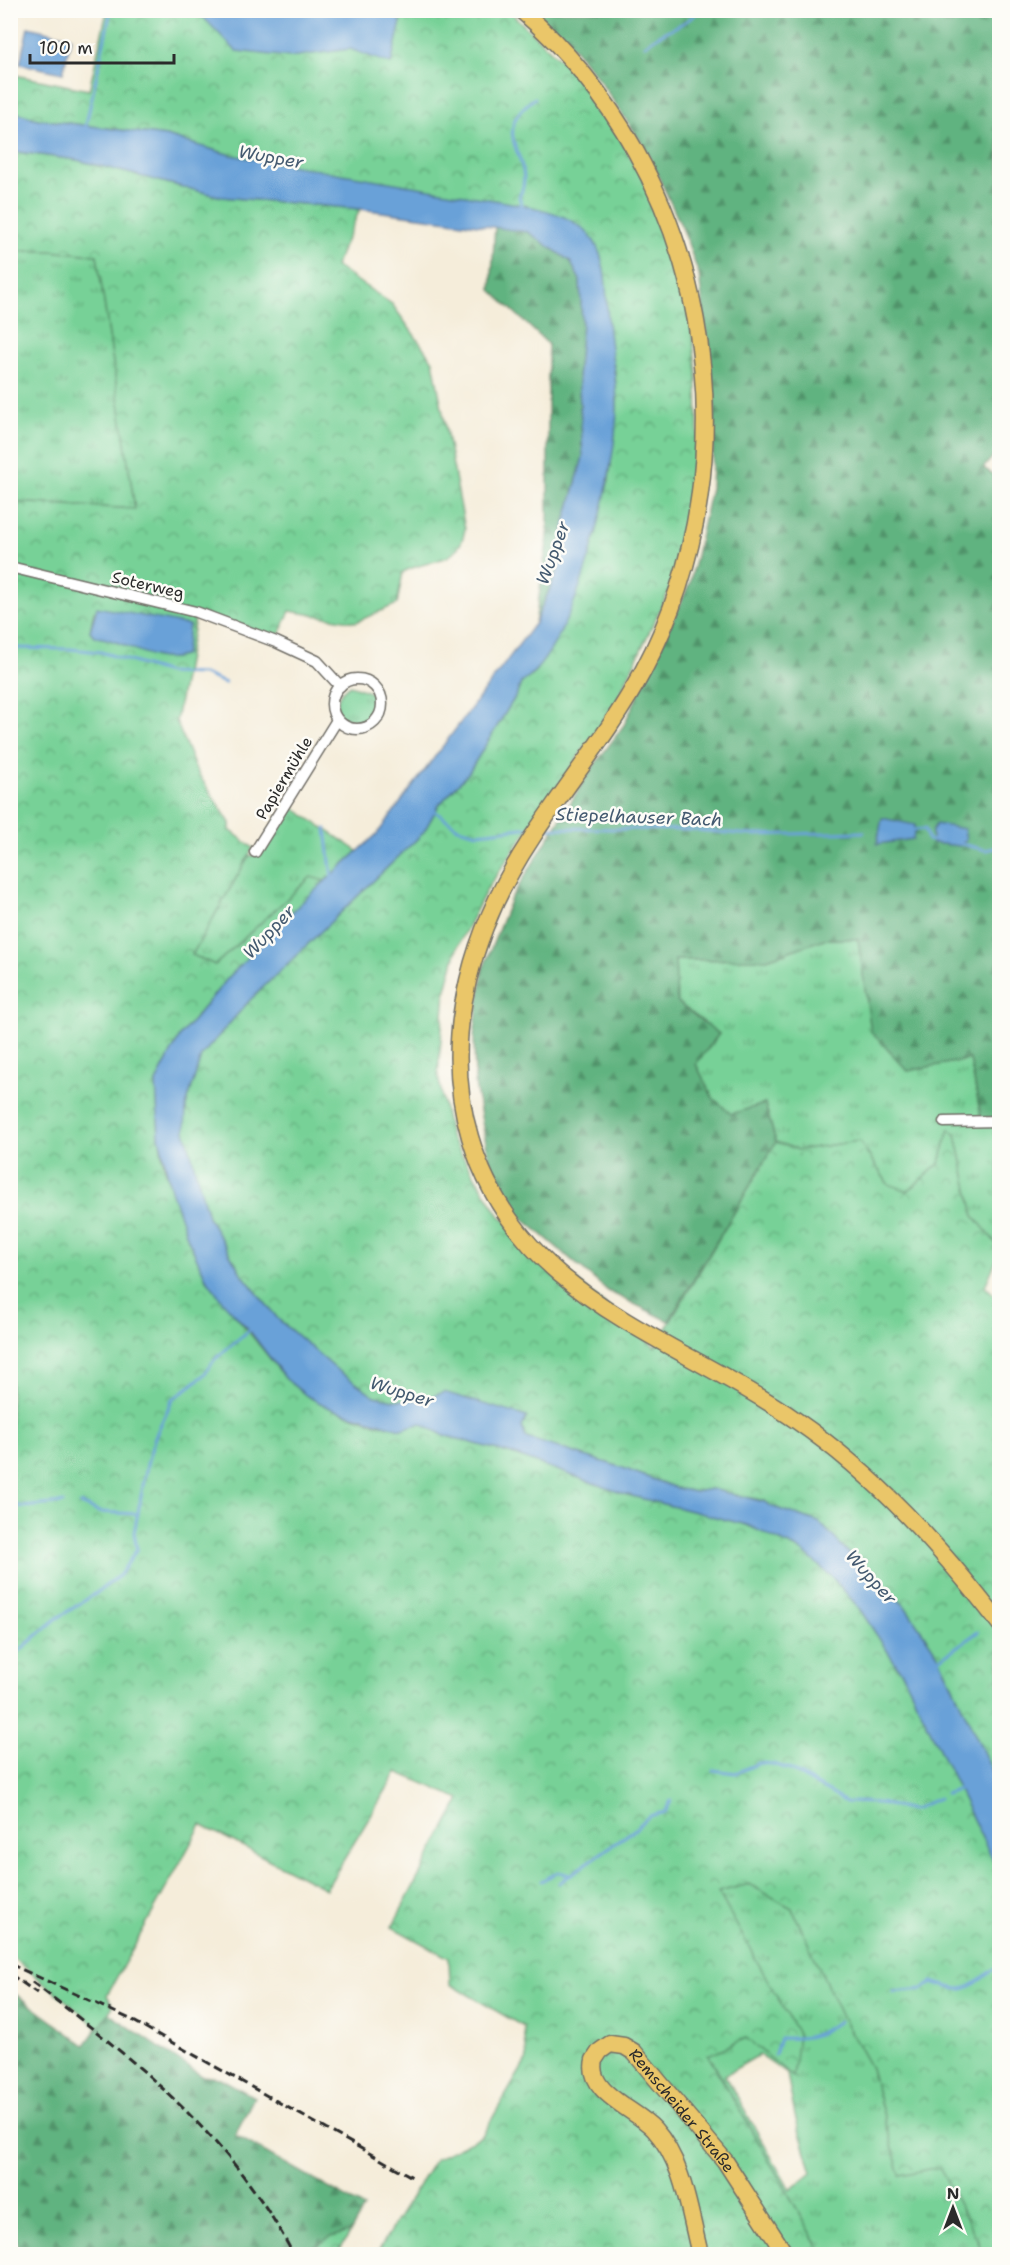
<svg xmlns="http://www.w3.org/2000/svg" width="1010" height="2265" font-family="'Shantell Sans',sans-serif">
<defs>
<pattern id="grass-tufts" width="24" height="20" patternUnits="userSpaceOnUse" patternTransform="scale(1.5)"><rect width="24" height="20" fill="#77d197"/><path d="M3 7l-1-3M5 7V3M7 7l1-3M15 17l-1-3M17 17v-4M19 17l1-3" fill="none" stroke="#62aa7b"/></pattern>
<pattern id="forest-firs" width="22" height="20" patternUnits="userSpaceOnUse" patternTransform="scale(1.5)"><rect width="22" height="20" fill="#61b380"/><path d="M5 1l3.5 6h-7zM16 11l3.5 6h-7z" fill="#509269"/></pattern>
<pattern id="park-crowns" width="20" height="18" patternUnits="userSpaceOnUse" patternTransform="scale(1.5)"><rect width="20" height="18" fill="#77d197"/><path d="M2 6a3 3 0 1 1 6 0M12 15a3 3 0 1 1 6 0" fill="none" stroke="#62aa7b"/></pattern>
</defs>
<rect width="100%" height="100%" fill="#fdfcf7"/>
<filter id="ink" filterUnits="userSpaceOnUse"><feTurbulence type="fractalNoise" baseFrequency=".0167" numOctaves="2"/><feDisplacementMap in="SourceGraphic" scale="12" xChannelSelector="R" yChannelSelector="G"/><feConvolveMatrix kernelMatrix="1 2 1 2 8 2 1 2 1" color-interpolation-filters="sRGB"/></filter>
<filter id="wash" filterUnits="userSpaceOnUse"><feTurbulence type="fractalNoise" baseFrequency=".008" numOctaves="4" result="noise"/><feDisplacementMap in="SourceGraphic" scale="24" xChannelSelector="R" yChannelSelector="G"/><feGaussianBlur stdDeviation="1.35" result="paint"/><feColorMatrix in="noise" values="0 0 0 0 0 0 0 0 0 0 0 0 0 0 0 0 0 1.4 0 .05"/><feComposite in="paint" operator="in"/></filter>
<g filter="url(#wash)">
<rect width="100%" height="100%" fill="#f5edda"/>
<g fill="url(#grass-tufts)" stroke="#517e61" stroke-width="1.5" fill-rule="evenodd">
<polygon points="11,251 51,251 97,255 135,509 11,502"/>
<path d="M350,685L375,694L376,713L367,723L339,717C335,703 337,693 350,685Z"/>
<polygon points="289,805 358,851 325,881 310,878 215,965 192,955 249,856 257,855"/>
<polygon points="824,939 858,939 872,1032 908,1071 970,1059 982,1122 999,1119 999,1247 974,1216 956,1135 949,1129 940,1163 908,1191 888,1184 859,1141 798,1150 776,1142 765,1104 731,1114 713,1098 696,1064 719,1034 677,1002 675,960 767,959"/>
<path d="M749,1884L792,1908L841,2015L871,2068L900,2174L939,2167L979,2242L981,2254H823L708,2054L746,2038L793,2076L797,2034L718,1892ZM759,2055L787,2074L795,2116L812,2172L790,2190L725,2075Z"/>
</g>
<g fill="url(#forest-firs)" stroke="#466f56" stroke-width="1.5">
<polygon points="532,11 999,11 1000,449 983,468 1000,478 999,1119 982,1122 970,1059 908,1071 871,1032 858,939 824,939 767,959 675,960 677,1002 719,1034 696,1064 713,1098 731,1114 765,1104 776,1142 669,1321 608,1291 519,1215 489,1159 475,1084 474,1036 483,969 511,898 593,767 624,725 690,583 711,488 715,407 699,275 684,232 645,147 597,77 574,48"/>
<polygon points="495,226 528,232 570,261 580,280 582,324 578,369 583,457 565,523 558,570 535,623 548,535 548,344 491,290"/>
<polygon points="10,1990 85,2045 108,2013 202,2076 220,2078 254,2097 235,2135 364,2208 351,2231 329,2238 303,2254 21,2254 14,2232 10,2232"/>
</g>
<g fill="url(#park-crowns)" stroke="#517e61" stroke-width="1.5" fill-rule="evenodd">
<polygon points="107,11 509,11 574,73 612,125 642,177 673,251 690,317 697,373 698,436 690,508 673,582 616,702 487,889 457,948 445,993 438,1075 450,1136 499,1215 655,1347 776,1142 798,1150 859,1141 888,1184 908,1191 940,1163 949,1129 956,1135 974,1216 999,1247 999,1254 985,1286 1000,1300 999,1786 938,1655 904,1605 863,1568 819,1522 770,1506 765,1501 711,1489 695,1492 676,1488 620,1467 526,1438 522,1427 527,1417 476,1403 466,1398 433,1397 421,1400 394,1400 375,1396 337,1370 278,1319 241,1273 208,1217 184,1131 186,1106 201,1056 250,1000 423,833 439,805 469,772 517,694 521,683 533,675 567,617 609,480 617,405 615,370 610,350 604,276 594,242 231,155 166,136 38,119 11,111 10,74 89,90"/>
<path d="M11,151L77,160L222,197L360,209L335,266L392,304L433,361L465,529C459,567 431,557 403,572L397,604L356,622L290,611L276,642L196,613L176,721L196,770L230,823V830L253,848L192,955L215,965L311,877L325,881L228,978L180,1036L156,1082L159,1136L164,1166L188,1239L206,1278L286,1379L332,1409L371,1422L401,1429L421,1422L443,1435L509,1453L624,1494L747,1525L802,1551L832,1577L859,1608L904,1676L999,1873V2254H981L979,2242L939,2167L900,2175L871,2068L841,2015L792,1908L749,1884L718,1892L798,2034L793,2077L746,2038L708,2055L823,2254H376L435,2159L482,2136L527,2059L524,2027L450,1984L449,1958L392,1927L460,1799L397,1772L326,1889L201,1825L107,1995L113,2006L99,2028L11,1956L10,610L14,593L10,591L11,502L135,509L97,255L51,251H11ZM94,611L158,658L110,638L95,637L90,631Z"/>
<polygon points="351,2231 337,2254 303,2254 329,2238"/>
</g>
<g fill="#69a1d8" stroke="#4a6682" stroke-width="1.5">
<polygon points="202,11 391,11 401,22 391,64 350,49 290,57 236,51 202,16"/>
<polygon points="28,27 71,37 63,73 20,64"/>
<path d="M11,111L38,119L166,136L231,155L523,205C549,211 578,217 594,241C608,264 606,296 608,321C610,350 617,378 617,406C616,472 578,646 521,683L517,694L469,772L439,805L423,833L250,1000L201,1056L186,1106L185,1131L208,1217L241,1273L278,1319L337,1370L375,1396L394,1400H421L444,1392L527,1417L522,1427L526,1438L620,1467L676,1488L695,1492L711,1489L765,1502L770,1506L819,1522L863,1568L904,1605L938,1655L999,1786V1873L904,1676L859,1608L832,1577L802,1551L747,1525L624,1494L509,1453L443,1435L421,1423L401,1429L332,1409L307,1396L286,1379L249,1330L223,1302L206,1278L188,1239L171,1190L159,1136L156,1082L180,1036L228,978L300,904L377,834L535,623L558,570L565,523L583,457L578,369L582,324L580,280L570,261L528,232L360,209L222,197L77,160L11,151Z"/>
<path d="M97,607L189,625L185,655C155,668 125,639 95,637L90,631Z"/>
<polygon points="882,818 915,825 913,839 877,844"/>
<polygon points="936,824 964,829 966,839 960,846 932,843 932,831"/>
</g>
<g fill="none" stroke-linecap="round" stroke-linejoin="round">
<g stroke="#69a1d8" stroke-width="3">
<path d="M645,45C662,30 684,27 700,10"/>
<polyline points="85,129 111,10"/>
<path d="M523,208L519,197C540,159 483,135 535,98"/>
<polyline points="10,648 70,649 101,652 168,673 203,674 225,683"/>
<polyline points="432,809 458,828 478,833 532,827"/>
<polyline points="545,828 695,830 752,835 864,832"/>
<polyline points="326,829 332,878"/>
<polyline points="913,830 925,829 928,840 933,841"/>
<polyline points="957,843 986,850 1000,847"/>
<polyline points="10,1504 23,1507 63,1503"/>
<polyline points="80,1504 99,1512 138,1514"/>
<polyline points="10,1659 56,1619 95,1594 120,1575 137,1549 134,1533 148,1460 155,1437 172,1400 203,1376 215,1359 252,1328"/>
<polyline points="938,1660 978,1632"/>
<polyline points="713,1770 736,1773 759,1763 773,1764 789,1769 846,1802 879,1803 912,1810 939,1798"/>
<polyline points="946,1794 961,1788"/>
<polyline points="541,1881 558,1872 570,1875"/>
<polyline points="559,1883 634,1830 649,1816 665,1812 671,1801"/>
<path d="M893,1992L923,1989L932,1982C967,1994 965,1991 994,1969"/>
<path d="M775,2054L780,2038C809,2039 816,2037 839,2021"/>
</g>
</g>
</g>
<g filter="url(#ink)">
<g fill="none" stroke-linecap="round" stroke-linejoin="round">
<g stroke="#726f68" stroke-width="13">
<g id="street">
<polyline points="10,567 196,612 276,642 317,661 340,686"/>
<circle cx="357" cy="704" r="25"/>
<polyline points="255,852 337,720"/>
<polyline points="944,1122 1000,1121"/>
</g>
</g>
<g stroke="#726f68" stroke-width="19">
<g id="primary">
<path d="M521,10C708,171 759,453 643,671C612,729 569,781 533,836C475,923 439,1033 470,1137C518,1300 673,1335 797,1421C877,1476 941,1548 1000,1624"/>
<path id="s1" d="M700,2254C689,2212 684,2162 654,2129C636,2109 586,2093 594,2060L600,2051L610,2044L624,2046L634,2052L725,2161L785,2254"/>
</g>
</g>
<use href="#street" stroke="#fff" stroke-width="10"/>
<use href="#primary" stroke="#eac669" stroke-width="16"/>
<g stroke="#2b2b2b" stroke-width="3" stroke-dasharray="9 4.5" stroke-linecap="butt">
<polyline points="10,1964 130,2019 412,2177"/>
<polyline points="10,1974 37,1993"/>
<path d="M32,1982C133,2058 234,2139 293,2254"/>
</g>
</g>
</g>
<g text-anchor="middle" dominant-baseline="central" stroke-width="5" stroke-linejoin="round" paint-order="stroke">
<g font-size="16" fill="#2b2b2b" stroke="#fdfcf7">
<text transform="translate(148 585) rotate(13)">Soterweg</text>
<text transform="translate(284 778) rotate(-59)">Papiermühle</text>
<text stroke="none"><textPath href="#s1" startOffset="356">Remscheider Straße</textPath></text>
</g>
<g font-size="18" font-style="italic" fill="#445a70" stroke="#fdfcf7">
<text transform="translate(271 157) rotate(10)">Wupper</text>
<text transform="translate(553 553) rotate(-70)">Wupper</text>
<text transform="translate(639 817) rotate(2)">Stiepelhauser Bach</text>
<text transform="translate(269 932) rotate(-46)">Wupper</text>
<text transform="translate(402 1392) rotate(17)">Wupper</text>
<text transform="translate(871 1577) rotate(48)">Wupper</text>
</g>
</g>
<rect width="1010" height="2265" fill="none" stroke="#fdfcf7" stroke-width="36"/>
<g transform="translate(953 2208)" stroke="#fdfcf7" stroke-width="4.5" paint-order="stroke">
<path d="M0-4.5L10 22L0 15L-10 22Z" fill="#2b2b2b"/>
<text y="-9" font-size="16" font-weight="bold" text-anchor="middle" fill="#2b2b2b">N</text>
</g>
<path d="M30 54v9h144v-9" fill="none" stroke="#2b2b2b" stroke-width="3"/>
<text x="39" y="54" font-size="18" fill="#2b2b2b" stroke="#fdfcf7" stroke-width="4.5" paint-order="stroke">100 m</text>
</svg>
